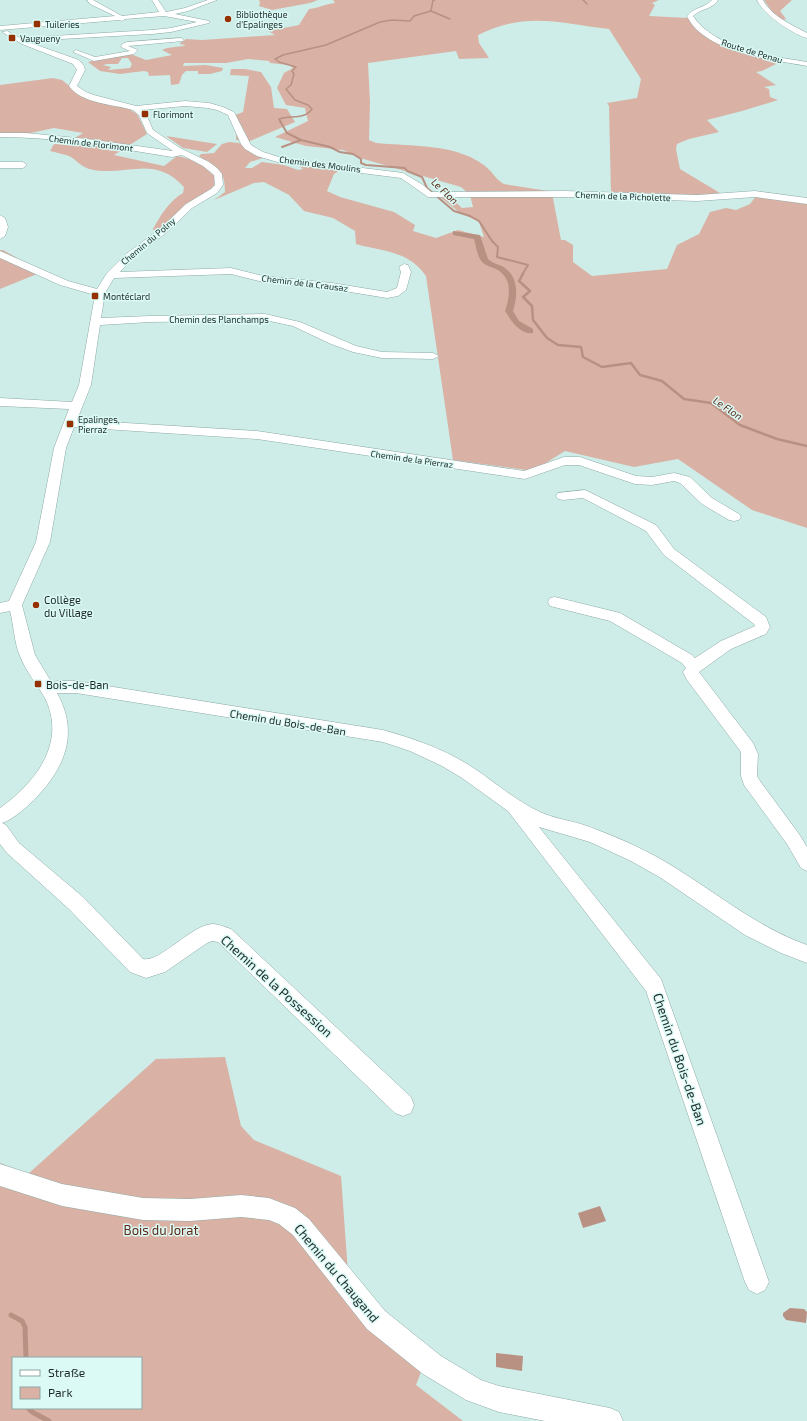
<svg xmlns="http://www.w3.org/2000/svg" width="807" height="1421" font-family="'Exo 2',sans-serif">
<rect width="100%" height="100%" fill="#ceede8"/>
<g fill="#d9b2a5" fill-rule="evenodd">
<polygon points="259,0 318,0 310,3 272,10 259,6 260,3"/>
<path d="M333,0H659L652,3L655,5L649,16L689,18L710,38L777,60L775,62L778,63L762,71L756,72L776,85L764,87L769,89L770,97L778,100L742,111L707,120L719,132L689,139L677,144L676,149L680,169L725,196L611,194L609,106L607,103L637,98L641,79L609,29C559,23 526,11 478,35L479,43L489,58L459,59L456,51L368,63L370,102L369,140L376,143C406,146 439,144 468,156C477,160 487,166 493,174C497,179 499,181 504,184L561,193H552L561,240H565L573,245V262L592,276L667,269L677,245L699,234L710,212L726,208L736,210L750,204L756,196L807,203V528L752,510L678,459L634,467L565,451L533,471L453,460L426,276C408,250 383,252 356,244L355,231L333,218L304,211L289,195L264,182L254,183L214,200L225,192C225,169 217,168 199,156L201,154L214,153L222,144L229,142L239,143L263,158L250,162L245,168H252L262,162L284,165L298,170L303,169L295,163L342,169L334,174L327,191L340,197L394,212L415,225L413,231L436,238L458,230L484,237L479,222L459,212L440,197L451,198L462,208L473,207L470,195L461,187L360,158L343,150L306,146L275,137L308,121L305,108L286,105L277,88L284,73L293,68L289,65L270,63L269,61L248,59L226,63H184L183,66L206,65L223,68L222,71L210,74H198V71H186L182,75L179,84L171,85L170,75L149,76L148,72L144,71L120,74L100,71L88,62L128,53L146,60L172,55L162,50C169,46 177,48 186,45L179,44L186,39L202,40L275,35L268,31L299,25L309,9C319,8 325,4 335,3ZM122,58H128L132,64L130,68L108,70L111,67L103,65L107,64H118Z"/>
<polygon points="764,0 792,0 780,11 786,19 783,20 773,13"/>
<polygon points="231,69 245,69 261,72 271,87 274,108 287,109 295,122 250,141 236,140 237,125 233,116 243,112 249,76 230,75"/>
<path d="M53,78L62,80L77,92L129,109L137,114L147,134L114,155L164,166L177,156C192,159 205,165 215,177L214,187L158,231H154L153,229C161,215 168,202 183,193L184,187C153,153 126,178 89,169C81,166 78,162 71,157C65,154 57,153 50,151L54,144L72,145L75,138L83,133L54,128L26,134H0V85Z"/>
<polygon points="166,136 217,144 207,152 183,148"/>
<polygon points="0,250 3,250 42,272 0,289"/>
<path d="M225,1057L241,1126L254,1140L341,1176L349,1286L428,1354L416,1385L463,1421H0V1163L28,1174L156,1059ZM13,1358H141V1408H13Z"/>
</g>
<g fill="#b99183">
<polygon points="600,1206 606,1221 583,1228 578,1213"/>
<polygon points="790,1308 804,1309 807,1312 806,1323 786,1320 783,1316 783,1313"/>
<polygon points="496,1353 523,1356 522,1371 496,1367"/>
</g>
<g fill="none" stroke-linecap="round" stroke-linejoin="round">
<g stroke="#b99183" stroke-width="1.5">
<polyline points="583,0 587,4"/>
<polyline points="431,11 450,19"/>
<path d="M281,122L279,119C291,115 304,120 312,109L308,105L295,100L286,89L291,85L294,74L292,71L296,67L279,62L275,59L283,55L326,45L380,22L392,20L410,21L414,16L431,11L433,0H435"/>
</g>
<g stroke="#b99183" stroke-width="2">
<polyline points="280,121 287,133 301,140 330,147 340,152 353,154 361,159 361,163 366,165 405,168 407,171 422,177 427,188 454,211 470,216 479,221 492,241 498,247 497,257 528,265 522,275"/>
<polyline points="282,147 301,140"/>
</g>
<polyline stroke="#b99183" stroke-width="2.5" points="523,274 519,281 530,291 523,297 532,306 533,320 547,338 558,345 581,347 583,357 602,367 631,363 640,375 662,381 684,399 711,403 740,425 777,439 807,446"/>
<g stroke="#b99183" stroke-width="5">
<polyline points="11,1315 22,1321 25,1327 26,1358"/>
<polyline points="28,1408 32,1412 49,1421"/>
</g>
<path fill="#b99183" fill-rule="evenodd" d="M453,231L480,235L488,259C492,263 497,264 502,266C519,276 518,295 513,311L519,321L533,329V333C520,335 511,321 505,311C510,296 513,278 496,269C492,267 486,266 482,262C477,256 476,246 474,239L453,235Z"/>
<g stroke="#8daaa6" stroke-width="1">
<g id="minor">
<path d="M87,0H93L122,16L159,12L152,0H158L166,12L185,8L208,0H217L188,11L175,14L209,21V23L171,32L152,34L25,41L79,60L84,66L85,70L77,86L86,92L94,95L136,106L185,101L209,103L223,107L234,112L251,145L263,152L282,158L403,173L423,185L431,192H439L564,191L697,195L755,191L807,198V204L755,197L697,201L564,197H428L401,178L281,163L257,156L245,149L241,144L228,115L217,110L208,108L185,106L142,110L146,114L153,130L180,148L209,162L217,168L222,174L223,185L217,193L192,208L166,233L132,258L120,272L231,268L263,276L332,283L387,292L397,288L401,272L399,267L404,264L408,265L411,272L406,290L398,296L387,298L332,289L263,282L231,274L114,278L105,293L101,318L150,316L265,314L300,322L356,346L382,352L433,353L439,356L433,359L382,358L353,352L331,344L293,326L265,320L150,322L100,325L91,385L77,420L257,431L524,471L564,457H580L636,476L652,477L674,473L690,477L712,498L739,514L741,517L739,520L734,521L729,520L702,504L680,483L674,481L652,485L635,484L579,465H565L525,479L257,439L74,427L66,448L50,542L22,605L35,655L52,683L57,681H76L383,730C415,739 447,750 475,769C496,783 516,801 540,812C553,818 567,820 581,824C610,834 638,846 664,861C712,889 754,926 807,945V963L781,953L745,935L661,878L631,861L590,842L539,827L661,979L769,1282L765,1290L757,1294L749,1290L745,1282L646,991L508,811L462,778L442,766L410,751L383,742L76,693H57C80,734 64,769 34,800C25,808 14,819 2,823L6,825L19,843L83,897L143,959C160,963 192,924 213,924C218,924 225,927 231,929L411,1097L414,1105L411,1113L403,1116L395,1113L218,942L212,941L207,943L165,972L146,978L130,972L69,909L7,853L0,844V808C35,783 66,744 46,700C38,685 26,672 20,656C14,642 14,626 10,611L0,613V603L9,601L36,542L54,448L69,409L0,406V398L72,402L79,385L95,295L60,285L0,258V251L68,281L97,289L107,273L126,254L160,229L186,204L211,189L215,185L214,175L203,166L182,155L172,157C115,148 58,137 0,137V133H26L87,139L173,151L147,133L139,115L133,110C113,104 82,104 69,86L77,70L73,64L22,44L2,32L7,31L20,38L152,30L171,28L197,22L164,16L125,19L122,21L119,20L0,30V26L115,16L90,4Z"/>
<path d="M712,0H718C712,10 701,8 693,16C715,49 771,56 807,62V66C773,60 722,54 696,29C692,25 689,20 687,16C694,7 705,8 712,0Z"/>
<path d="M757,0H763C771,16 792,25 807,33V38C791,33 764,15 757,0Z"/>
<polygon points="181,38 184,40 183,41 128,46 138,50 134,54 94,61 73,52 76,50 95,57 130,51 121,47 122,44 127,42"/>
<polygon points="0,162 23,162 27,165 23,168 0,168"/>
<polygon points="0,215 5,218 8,227 5,236 0,239"/>
<polygon points="585,490 656,525 674,549 766,617 770,627 766,634 731,649 699,672 753,743 758,754 757,776 760,781 799,834 807,847 807,871 801,868 787,844 744,785 741,776 741,752 687,680 683,672 686,668 682,663 610,621 550,606 548,602 550,598 555,597 620,613 692,655 695,658 721,641 755,626 754,624 664,555 646,531 583,498 563,500 558,499 556,496 558,493"/>
<polygon points="0,1164 62,1184 143,1198 190,1199 241,1195 269,1198 295,1208 309,1219 385,1311 441,1356 481,1380 499,1386 610,1408 619,1412 623,1421 545,1421 499,1412 466,1400 423,1374 367,1329 293,1235 279,1224 269,1220 241,1217 190,1221 143,1220 62,1206 0,1186"/>
</g>
</g>
<use href="#minor" fill="#fff" fill-rule="evenodd"/>
</g>
<g fill="#953000" stroke="#dbfaf5" stroke-width="1.5">
<circle cx="228" cy="19" r="4"/>
<rect x="33" y="20" width="8" height="8" rx="2"/>
<rect x="8" y="34" width="8" height="8" rx="2"/>
<rect x="141" y="110" width="8" height="8" rx="2"/>
<rect x="91" y="292" width="8" height="8" rx="2"/>
<rect x="66" y="420" width="8" height="8" rx="2"/>
<circle cx="36" cy="605" r="4"/>
<rect x="34" y="680" width="8" height="8" rx="2"/>
</g>
<g text-anchor="middle" dominant-baseline="central" stroke-width="3" stroke-linejoin="round" paint-order="stroke">
<g font-size="9" fill="#1e2928" stroke="#dbfaf5" text-anchor="start">
<text x="236" y="14">Bibliothèque<tspan x="236" dy="10">d'Epalinges</tspan></text>
<text x="45" y="24">Tuileries</text>
<text x="20" y="38">Vaugueny</text>
<text x="153" y="114">Florimont</text>
<text x="103" y="296">Montéclard</text>
<text x="78" y="419">Epalinges,<tspan x="78" dy="10">Pierraz</tspan></text>
</g>
<g font-size="9" fill="#1e2928" stroke="#dbfaf5">
<text transform="translate(752 51) rotate(17)">Route de Penau</text>
<text transform="translate(91 143) rotate(7)">Chemin de Florimont</text>
<text transform="translate(320 164) rotate(7)">Chemin des Moulins</text>
<text transform="translate(623 196) rotate(2)">Chemin de la Picholette</text>
<text transform="translate(148 241) rotate(-40)">Chemin du Polny</text>
<text transform="translate(305 283) rotate(7)">Chemin de la Crausaz</text>
<text x="219" y="319">Chemin des Planchamps</text>
<text transform="translate(412 459) rotate(8)">Chemin de la Pierraz</text>
</g>
<g font-size="10" font-style="italic" fill="#572310" stroke="#dbfaf5">
<text transform="translate(445 191) rotate(43)">Le Flon</text>
<text transform="translate(728 408) rotate(34)">Le Flon</text>
</g>
<g font-size="11" fill="#1e2928" stroke="#dbfaf5" text-anchor="start">
<text x="44" y="599">Collège<tspan x="44" dy="13">du Village</tspan></text>
<text x="46" y="684">Bois-de-Ban</text>
</g>
<g font-size="11" fill="#1e2928" stroke="#dbfaf5">
<text transform="translate(288 722) rotate(9)">Chemin du Bois-de-Ban</text>
</g>
<g font-size="13" fill="#1e2928" stroke="#dbfaf5">
<text transform="translate(277 986) rotate(42)">Chemin de la Possession</text>
<text transform="translate(680 1059) rotate(71)">Chemin du Bois-de-Ban</text>
<text transform="translate(337 1273) rotate(50)">Chemin du Chaugand</text>
</g>
<g font-size="13" fill="#5e2916" stroke="#dbfaf5">
<text x="161" y="1230">Bois du Jorat</text>
</g>
</g>
<rect x="12" y="1357" width="130" height="52" fill="#dbfaf5" stroke="#8fa6a3"/>
<rect x="20" y="1370" width="20" height="6" fill="#ffffff" stroke="#8fa6a3"/>
<text x="48" y="1377" font-size="12" fill="#1e2928">Straße</text>
<rect x="20" y="1387" width="20" height="12" fill="#d9b2a5" stroke="#8fa6a3"/>
<text x="48" y="1397" font-size="12" fill="#1e2928">Park</text>
</svg>
